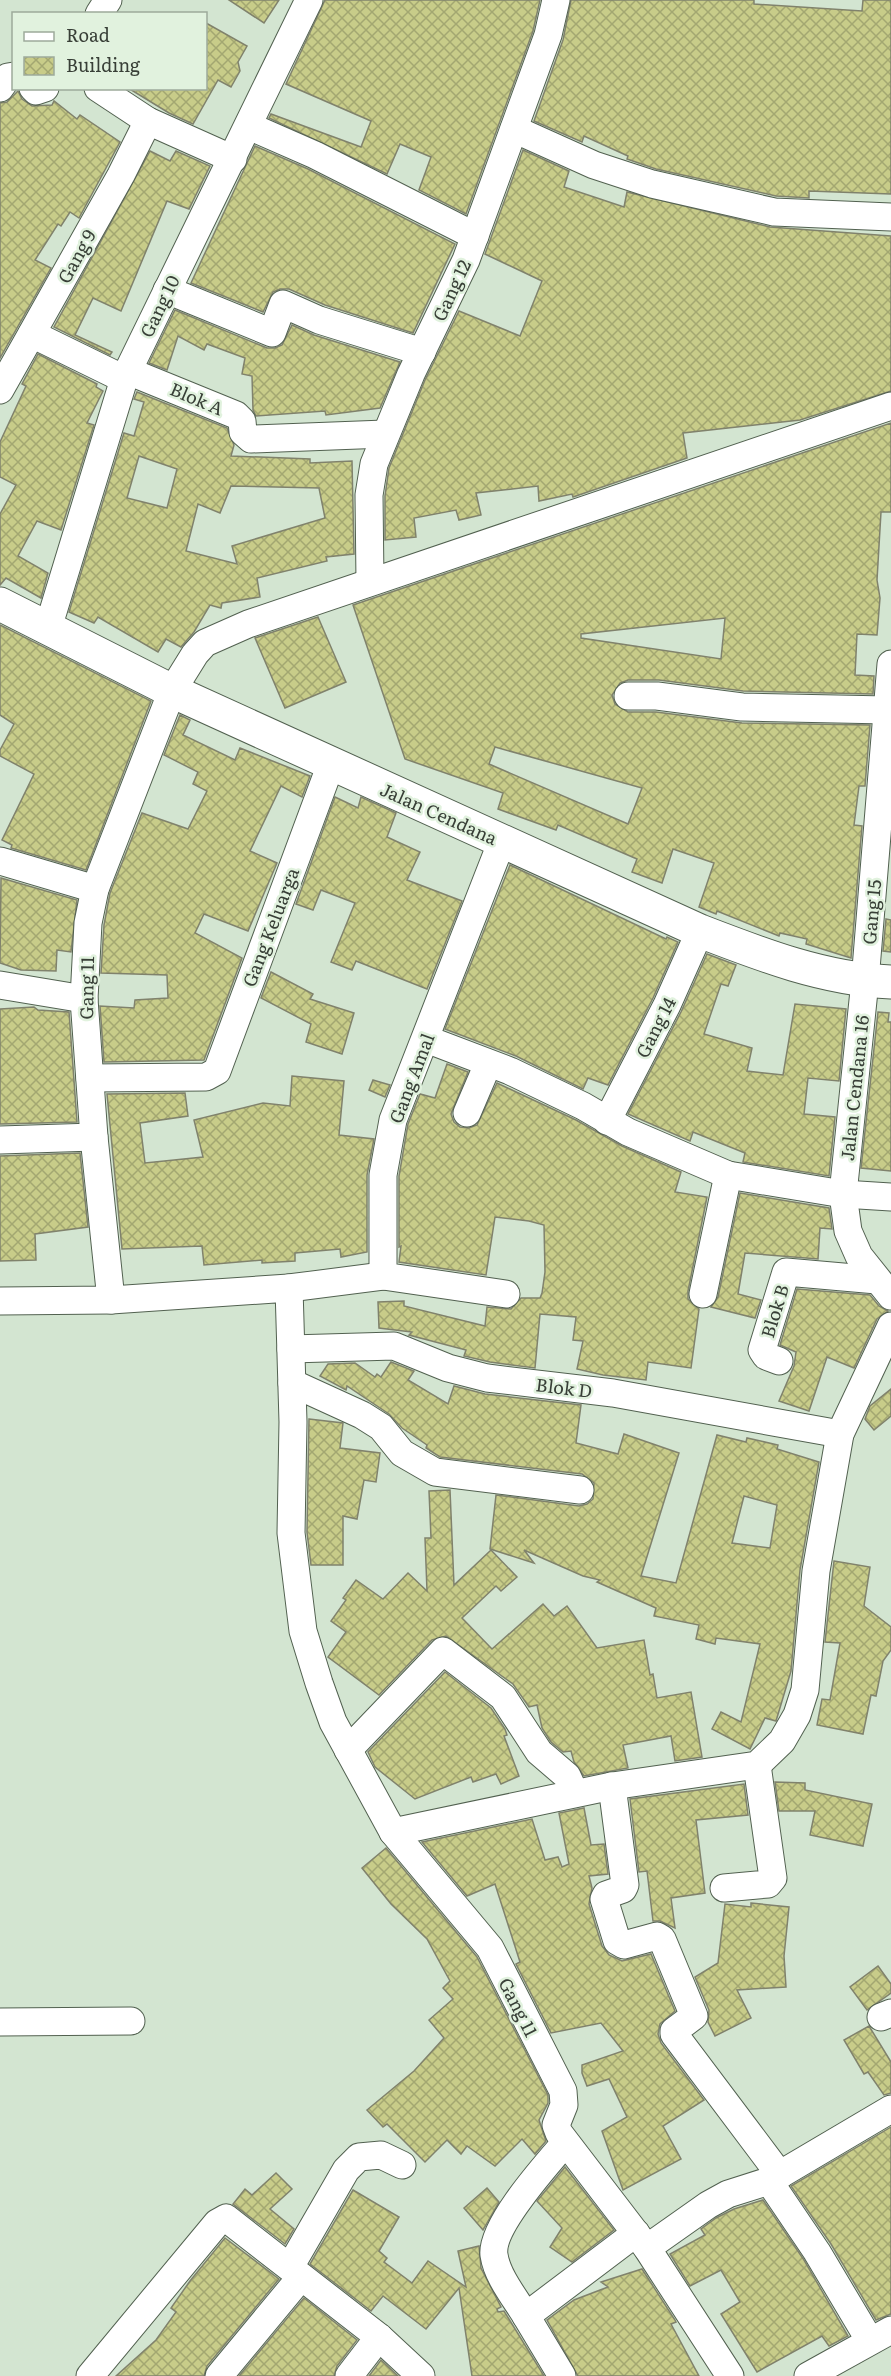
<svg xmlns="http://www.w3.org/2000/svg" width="891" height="2376" font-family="Literata,serif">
<defs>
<pattern id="building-cross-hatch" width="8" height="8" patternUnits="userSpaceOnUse" patternTransform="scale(1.5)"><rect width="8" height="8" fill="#c8cc89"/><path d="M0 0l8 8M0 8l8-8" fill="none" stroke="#a3a771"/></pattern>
</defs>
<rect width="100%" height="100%" fill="#d3e5d1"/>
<g fill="url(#building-cross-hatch)" stroke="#80826c" stroke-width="1.5" fill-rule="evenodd">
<polygon points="229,0 279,0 264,23"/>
<polygon points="325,0 540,0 533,31 466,214 419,190 431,157 400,144 387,174 269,118 271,114 361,147 371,121 286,84"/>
<polygon points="571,0 754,0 754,4 862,11 863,0 891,0 891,194 809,191 809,198 776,196 656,169 627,159 628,156 584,136 582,142 534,121 563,40"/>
<polygon points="206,23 247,46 238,62 240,71 231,87 218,80 193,124 169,113 128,88 206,88"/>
<polygon points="18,91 22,99 32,106 52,105 54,101 77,119 80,115 120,142 79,218 70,212 61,226 58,224 35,260 51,268 0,358 0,103 7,102"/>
<polygon points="255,146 308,169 455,244 413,333 325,305 289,289 280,289 273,292 263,312 191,283"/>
<polygon points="523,150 569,171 564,187 624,207 627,192 770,227 891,236 891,391 800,420 683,433 687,458 573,497 572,494 539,501 538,486 476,493 481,515 459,520 456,510 414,518 416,537 385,540 385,496 389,468 425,380 459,311 520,336 542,281 485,254"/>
<polygon points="150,151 170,161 176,151 210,166 189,209 167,201 121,311 93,298 75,335 112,352 110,355 54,327"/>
<polygon points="175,310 267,348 275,348 282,345 292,325 314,335 400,362 380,408 326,415 325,411 256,416 253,410 252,376 242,374 245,358 207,344 204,350 178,336 167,370 149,363"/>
<polygon points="38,354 97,384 96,387 103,391 87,423 94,425 61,530 37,521 18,556 48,573 41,598 6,578 0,585 0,514 16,485 0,477 0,442 26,386 22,384"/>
<path d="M137,392L227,428L234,445L231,456L310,459V463L352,461L354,554L326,557L327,561L257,578L260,597L222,603L221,608L210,605L194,632L181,647L166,639L158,652L98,617L94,623L69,612L124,433L134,436L144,402L134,399ZM139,456L177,469L167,508L127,498ZM231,486L319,488L325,518L232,546L237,564L186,551L198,504L220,513Z"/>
<path d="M891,423V512H881L877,580L880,598L877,635L857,634L855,675L874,676L873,694L743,691L659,680H628L620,683L612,695L615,704L628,712H656L742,723L870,725L865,786H859L854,825L862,826L851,958L806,944L807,939L780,933L779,936L717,911L716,914L699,907L714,863L673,849L662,883L632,872L637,859L558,825L556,830L498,809L503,793L405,759L353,605ZM725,618L721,659L581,638V634ZM495,747L642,788L628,824L489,764Z"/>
<polygon points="318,617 346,682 285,708 255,638"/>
<polygon points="0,625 151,701 86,870 11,848 12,845 2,840 34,774 0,756 0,750 14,724 0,715"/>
<polygon points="180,715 190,720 183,735 235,760 240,748 310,776 302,797 281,786 250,851 277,863 248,931 204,914 195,933 242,958 204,1060 104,1062 100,1006 134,1008 135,1000 168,998 167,975 101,973 104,925 110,893 142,813 188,829 207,791 193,784 198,772 164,755"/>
<polygon points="335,797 358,808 361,797 396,813 387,837 420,852 407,880 462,901 427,989 356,961 352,970 331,962 355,903 321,890 313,910 296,904"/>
<polygon points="510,865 666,939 667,937 678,942 653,998 608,1085 588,1078 583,1089 516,1056 445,1029"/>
<polygon points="1,878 77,900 71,952 57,950 56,971 21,970 0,963"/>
<polygon points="886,919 891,920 891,952 883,951"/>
<polygon points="707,954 736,965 728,986 721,984 704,1034 752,1048 747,1071 783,1075 795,1004 846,1009 839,1081 808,1078 804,1114 835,1117 829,1176 743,1162 745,1153 693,1132 690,1141 628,1114 681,1012"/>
<polygon points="271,972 313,994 310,999 354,1013 342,1054 306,1042 311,1024 261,998"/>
<polygon points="34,1007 38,1010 69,1012 77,1122 0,1124 0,1009"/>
<polygon points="878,1012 889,1013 888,1022 891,1022 891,1171 861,1168"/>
<polygon points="447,1064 468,1072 451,1114 454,1122 460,1127 469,1128 477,1125 497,1083 576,1120 622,1146 681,1172 675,1192 707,1197 688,1291 688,1299 699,1309 691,1368 648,1362 646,1380 603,1375 577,1369 583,1341 573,1340 576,1317 540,1314 535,1368 490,1362 464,1356 466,1350 409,1335 412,1332 379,1328 378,1302 404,1301 404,1306 485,1326 487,1307 511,1309 521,1298 540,1298 542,1293 545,1272 544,1225 529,1221 495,1217 486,1275 399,1262 401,1246 399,1247 399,1176 408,1124 420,1094 435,1098"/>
<polygon points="292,1076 344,1081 339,1135 374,1139 367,1175 367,1252 341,1257 340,1249 295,1253 295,1261 262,1263 262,1260 204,1265 202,1246 122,1249 107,1094 185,1093 188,1116 140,1123 145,1163 203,1157 194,1120 263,1103 290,1106"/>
<polygon points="373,1080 390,1085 385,1097 369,1090"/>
<polygon points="80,1153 88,1227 35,1234 36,1260 0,1261 0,1156"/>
<polygon points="740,1193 829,1208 832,1229 820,1228 818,1259 745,1253 738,1294 761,1300 755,1318 711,1307 718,1297"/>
<polygon points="797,1289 870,1295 879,1306 888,1311 877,1319 854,1368 827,1357 809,1411 779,1401 794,1366 796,1352 780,1345"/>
<path d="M391,1362L414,1371L408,1380L448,1404L454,1386L485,1394L581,1405L576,1443L618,1454L624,1434L679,1453L641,1576L676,1583L717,1435L746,1442L747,1438L778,1445L777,1449L819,1462L800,1570L791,1671L776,1721L765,1718L750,1749L712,1729L721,1712L741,1722L760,1644L716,1638L715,1644L696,1639L699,1625L654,1616L656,1608L597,1582L600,1580L583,1576L524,1550L534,1563L490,1549L496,1495L579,1506L587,1504L593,1499L594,1483L582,1474L440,1457L426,1448L427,1445L402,1428L389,1414L347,1386L346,1390L320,1376L328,1364L355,1363L375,1377L377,1374L381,1377ZM744,1496L777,1505L770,1548L732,1543Z"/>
<polygon points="891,1389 891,1416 874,1430 865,1419 870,1406"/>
<polygon points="309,1419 343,1423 340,1448 380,1453 376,1482 364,1480 357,1519 343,1516 343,1565 311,1565 307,1532"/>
<polygon points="450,1490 454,1585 491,1550 517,1577 501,1591 496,1586 462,1618 492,1649 543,1604 554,1616 567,1606 597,1648 644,1640 650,1675 653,1674 657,1698 691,1692 702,1757 675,1761 671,1736 623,1745 628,1768 584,1776 574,1762 571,1751 563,1752 551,1742 542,1728 537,1705 529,1707 513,1684 446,1636 432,1640 379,1695 328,1657 346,1632 331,1621 346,1600 343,1598 356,1580 383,1599 408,1573 427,1591 425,1538 431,1538 429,1491"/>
<polygon points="834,1561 870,1567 864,1606 891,1627 891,1650 883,1661 876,1696 871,1695 863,1734 817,1725 822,1699 830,1700 840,1643 825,1642"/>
<polygon points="445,1672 491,1708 505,1729 507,1735 504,1736 519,1776 501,1784 496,1774 473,1782 471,1777 415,1799 375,1767 368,1752"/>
<polygon points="775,1782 805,1783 805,1790 872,1804 863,1846 810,1835 815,1811 779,1811"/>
<polygon points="744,1784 748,1815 696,1820 705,1893 671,1898 675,1928 660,1921 653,1921 647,1871 639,1872 630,1799"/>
<polygon points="584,1808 591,1845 604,1844 608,1874 589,1876 592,1888 589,1904 602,1946 609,1955 622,1961 651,1954 675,2011 660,2024 658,2034 661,2043 704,2100 663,2126 681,2159 623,2190 602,2131 627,2117 609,2079 587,2086 582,2073 582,2065 623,2051 601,2023 551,2033 516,1964 520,1962 495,1884 467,1896 422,1842 532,1819 545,1860 558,1857 562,1867 569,1864 559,1813"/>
<polygon points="386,1848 477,1957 548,2095 548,2103 539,2120 546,2141 535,2154 522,2139 495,2166 467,2146 461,2154 447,2140 425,2162 387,2124 383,2127 367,2110 414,2071 444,2038 429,2020 453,1999 443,1988 450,1981 427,1939 391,1904 362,1868"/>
<polygon points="751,1903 789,1907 784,1956 786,1987 737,1990 751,2018 715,2036 708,2022 709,2010 695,1977 718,1963 725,1904 751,1907"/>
<polygon points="878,1966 891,1984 891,1993 867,2010 850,1987"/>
<polygon points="869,2026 891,2062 891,2093 884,2095 868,2072 864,2074 844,2040"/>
<polygon points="891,2127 891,2314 876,2320 831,2244 791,2186"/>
<polygon points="565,2167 614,2230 572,2262 550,2247 562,2228 537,2201"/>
<polygon points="276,2173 292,2189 270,2209 294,2229 285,2244 233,2204 245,2189 252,2195"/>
<polygon points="487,2188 499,2202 483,2230 464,2208"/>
<polygon points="353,2190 399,2217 379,2251 387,2258 384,2262 412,2283 428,2261 466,2287 458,2251 479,2246 481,2268 501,2307 497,2309 498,2312 504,2311 544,2376 472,2376 459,2288 426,2329 383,2296 371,2311 310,2264"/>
<polygon points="763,2200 804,2260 848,2336 829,2346 822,2336 757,2372 721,2314 740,2302 721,2270 690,2286 670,2254 705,2235 701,2229 716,2218 734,2209"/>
<polygon points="225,2238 279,2279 207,2366 204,2376 116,2376 156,2340 176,2312 171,2308 190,2281"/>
<polygon points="642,2269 675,2320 676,2322 671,2324 699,2376 578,2376 547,2320 574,2300 608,2287 601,2282"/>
<polygon points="304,2298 357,2340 337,2366 334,2376 239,2376"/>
<polygon points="381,2360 398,2376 369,2376"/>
</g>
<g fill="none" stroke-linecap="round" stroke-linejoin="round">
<g stroke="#526150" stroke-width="29">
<g id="street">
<polyline points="99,14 108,0"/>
<polyline points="0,88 8,77 14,76"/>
<polyline points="33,88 36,91 45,88"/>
<polyline points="98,88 148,121 233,159"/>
<polyline points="249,126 315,155 475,236"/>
<polyline points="514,129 594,165 652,184 774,212 891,217"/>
<polyline points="167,290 272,333 283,304 319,320 422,352"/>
<polyline points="32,334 124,379"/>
<polyline points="128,371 236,415 242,421 243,432 251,439 385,434"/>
<polyline points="0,390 121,175 148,121"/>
<polyline points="370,581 369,495 374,464 411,374 466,260 548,35 556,0"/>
<polyline points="48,628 124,379 309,0"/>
<polyline points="891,664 865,981 843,1194 848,1231 859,1256 891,1296"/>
<polyline points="628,696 657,696 742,707 887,710"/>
<polyline points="502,841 393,1120 383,1175 383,1276 506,1294"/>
<polyline points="0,861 95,889"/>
<polyline points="0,985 84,999"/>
<polyline points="426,1039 510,1071 583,1106 628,1132 728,1175 843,1194 891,1197"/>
<polyline points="90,1078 206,1077 217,1071 331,764"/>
<polyline points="467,1113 488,1064"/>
<polyline points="607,1121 667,1005 700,931"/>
<polyline points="0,1140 94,1137"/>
<polyline points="289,1288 383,1276"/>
<polyline points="703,1294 728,1175"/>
<polyline points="111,1300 94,1137 84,999 88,923 95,889 172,691 195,654 205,643 248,624 891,406"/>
<polyline points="0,1301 111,1300 289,1288 293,1422 291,1533 303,1631 319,1683 333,1722 393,1832 490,1948 563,2091 564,2105 556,2125 559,2133 647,2248 730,2376"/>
<polyline points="291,1349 394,1346 448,1368 487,1378 613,1393 840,1434"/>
<polyline points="779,1361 766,1356 762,1350 786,1272 877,1280"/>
<polyline points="292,1383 362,1415 381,1427 402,1453 435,1472 580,1490"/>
<polyline points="348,1750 443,1651 503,1697 539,1752 567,1776 575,1793"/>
<polyline points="612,1786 625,1885 623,1889 606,1895 604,1899 617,1941 624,1945 657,1936 662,1939 694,2016 674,2031 674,2034 780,2175"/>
<polyline points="393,1832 612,1786 757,1765 782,1741 797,1715 805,1690 816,1571 840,1434 891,1326"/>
<polyline points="724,1888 768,1884 773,1878 757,1765"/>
<polyline points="881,2017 891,2013"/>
<polyline points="0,2022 131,2021"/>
<polyline points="769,2181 817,2252 870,2341"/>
<polyline points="647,2248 708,2205 728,2194 769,2181 891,2109"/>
<polyline points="290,2267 346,2170 359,2157 381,2155 402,2165"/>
<path d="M526,2316C515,2298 497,2276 494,2255C490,2227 547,2164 565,2143"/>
<polyline points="90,2376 217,2223 226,2218 379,2337 421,2376"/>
<polyline points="219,2376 301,2277"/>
<polyline points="349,2376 379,2337"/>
<polyline points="562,2376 526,2316 636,2233"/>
<polyline points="808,2376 891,2330"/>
</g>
</g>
<g stroke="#526150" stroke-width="35">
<path id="secondary" d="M0,604L172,691L700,931C762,955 824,979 891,982"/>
</g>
<use href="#street" stroke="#fff" stroke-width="27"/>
<use href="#secondary" stroke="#fff" stroke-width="33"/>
</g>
<g text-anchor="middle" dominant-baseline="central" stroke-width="5" stroke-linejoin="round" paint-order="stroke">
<g font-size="18" fill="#383f37" stroke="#e1f2de">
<text transform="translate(76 256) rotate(-61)">Gang 9</text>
<text transform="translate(451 290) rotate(-65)">Gang 12</text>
<text transform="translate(159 306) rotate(-64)">Gang 10</text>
<text transform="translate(197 398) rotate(23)">Blok A</text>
<text transform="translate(439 813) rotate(24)">Jalan Cendana</text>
<text transform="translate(871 912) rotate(-85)">Gang 15</text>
<text transform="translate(270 927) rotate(-69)">Gang Keluarga</text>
<text transform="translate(86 988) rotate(-89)">Gang 11</text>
<text transform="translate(655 1027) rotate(-63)">Gang 14</text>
<text transform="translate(411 1078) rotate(-69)">Gang Amal</text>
<text transform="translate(854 1088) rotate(-84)">Jalan Cendana 16</text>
<text transform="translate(774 1311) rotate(-73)">Blok B</text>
<text transform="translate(564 1387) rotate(7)">Blok D</text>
<text transform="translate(519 2007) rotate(63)">Gang 11</text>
</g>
</g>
<rect x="12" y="12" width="195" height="78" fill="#e1f2de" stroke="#9daa9b" stroke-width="1.5"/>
<rect x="24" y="32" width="30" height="9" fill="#ffffff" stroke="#9daa9b" stroke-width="1.5"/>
<text x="66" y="42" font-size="18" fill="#383f37">Road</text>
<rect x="24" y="57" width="30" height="18" fill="url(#building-cross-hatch)" stroke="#9daa9b" stroke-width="1.5"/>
<text x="66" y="72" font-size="18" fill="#383f37">Building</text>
</svg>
